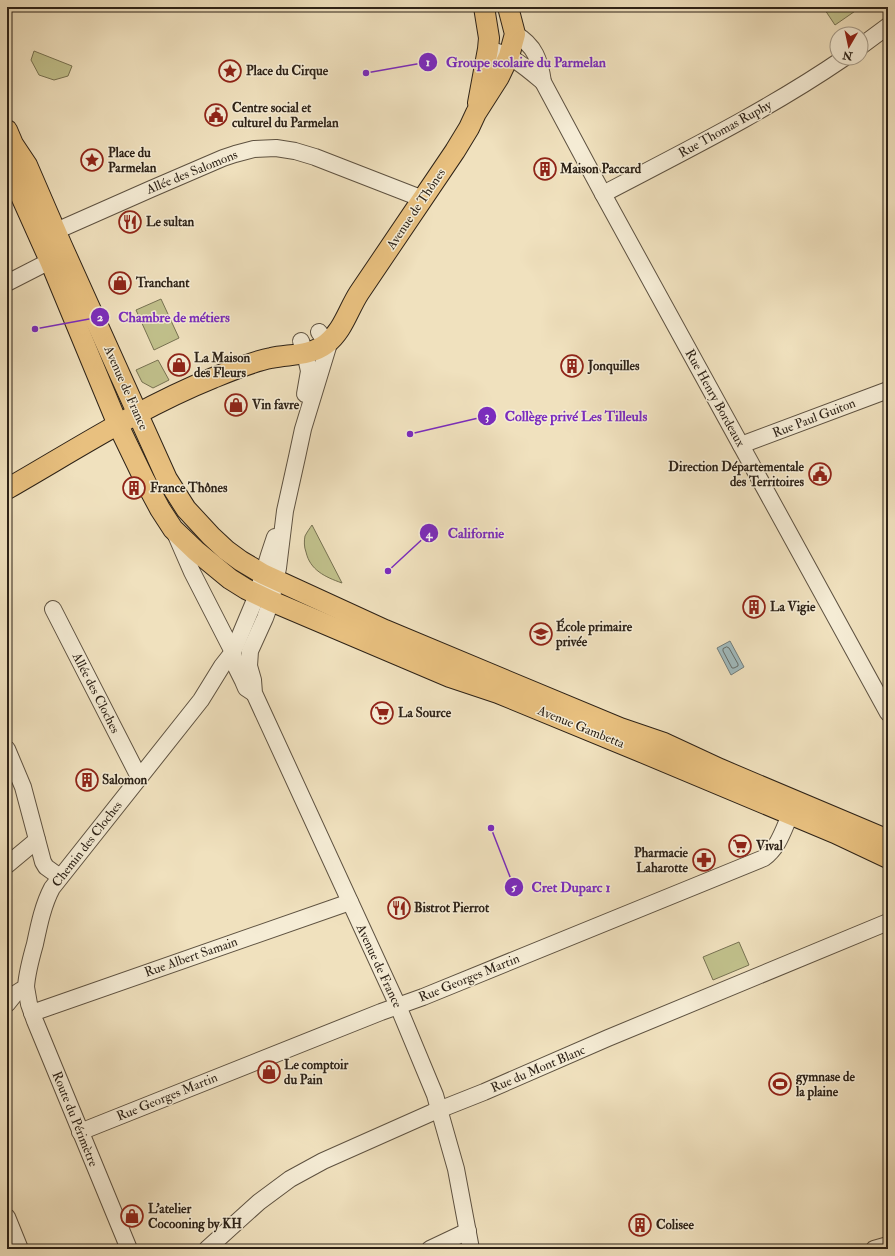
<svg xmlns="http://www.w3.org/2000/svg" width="895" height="1256" font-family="'IM FELL Double Pica',serif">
<rect width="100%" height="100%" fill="#f0e1be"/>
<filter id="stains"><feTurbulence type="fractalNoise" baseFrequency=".005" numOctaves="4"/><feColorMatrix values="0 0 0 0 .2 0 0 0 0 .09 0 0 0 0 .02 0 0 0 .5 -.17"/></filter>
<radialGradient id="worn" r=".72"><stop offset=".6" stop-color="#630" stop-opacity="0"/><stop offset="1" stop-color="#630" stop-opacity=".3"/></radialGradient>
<g fill="#c1c18c" stroke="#777252">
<polygon points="823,7 861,7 835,25"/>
<polygon points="34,51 72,66 68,76 54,80 39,75 31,60"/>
<polygon points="161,299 179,338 154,350 136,310"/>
<polygon points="158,360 169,380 153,388 142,382 136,370"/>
<path d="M312,525L342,583C325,577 310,570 306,552C304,547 304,541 305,536C307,532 310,528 312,525Z"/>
<polygon points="739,942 749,965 713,980 703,957"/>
</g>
<polygon fill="#a0babd" stroke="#727d7b" points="730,641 744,667 731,675 717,648"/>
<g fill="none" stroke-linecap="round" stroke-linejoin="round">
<polygon stroke="#666e6a" stroke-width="1" points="727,647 729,648 738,664 738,666 734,668 732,668 723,651 723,649"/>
<g stroke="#5e5241" stroke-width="18">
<g id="minor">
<path d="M515,34C535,45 540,61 543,82L603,194L888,713"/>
<polyline points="861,46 888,26"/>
<path d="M488,49C513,56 524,66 543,82"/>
<path d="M603,194C685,151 768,110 844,58"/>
<polyline points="56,231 151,189 223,158 235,154 254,149 276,148 295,151 315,157 423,199"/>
<polyline points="7,283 50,261"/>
<polyline points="319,332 327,343 328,347 303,429 297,457 285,511 278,568 271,601 265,618 250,651 249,666 253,680 254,693 398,1006 435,1095 456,1169 471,1249"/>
<polyline points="301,341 305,353 309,371 305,394"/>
<polyline points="741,445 888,390"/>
<polyline points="175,533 192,572 233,652 236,667 243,681 246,688 252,692"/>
<polyline points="53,609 139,777"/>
<polyline points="7,749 23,787 43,862 46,867 60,877"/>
<polyline points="7,865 37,840"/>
<polyline points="26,987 29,1004 35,1021 129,1249"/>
<path d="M7,1004L15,994L26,987C27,972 31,958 35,944C39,925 43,905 52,888L201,700L222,666L233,652L257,595L269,555L275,537"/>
<polyline points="32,1013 350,902"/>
<path d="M80,1132L381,1012L423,997L764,858C778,848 783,831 790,815"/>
<polyline points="7,1217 20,1249"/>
<polyline points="207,1249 259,1202 290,1179 323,1161 431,1113 484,1092 608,1038 888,922"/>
<polyline points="430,1249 468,1231"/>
<polyline points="874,1249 888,1245"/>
</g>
</g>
<g stroke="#2d2217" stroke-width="22">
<g id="major">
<polyline points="478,103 488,49 489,38 484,7"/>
<polyline points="7,130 13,144 27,165 62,246 167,479 186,509 211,536 226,550 241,561 263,574 385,630 620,728 664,743 720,769 888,840"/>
<polyline points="7,165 50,261 118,425 145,481 160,509 173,529 196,551 230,579 246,589 271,601 450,677 498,693 639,751 835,833 888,858"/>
<path d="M7,489C75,450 141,407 213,378C230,371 254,361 271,358C290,354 310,356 326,344C343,331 348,310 359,293L455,151L469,128L476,113L499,77L509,56L515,34L508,7"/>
</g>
</g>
<use href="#minor" stroke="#f5ecd5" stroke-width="16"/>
<use href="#major" stroke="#e8c07f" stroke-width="20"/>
</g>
<defs>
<g id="sight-ring" transform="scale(1.15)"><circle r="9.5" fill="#f5ecd5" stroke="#8f2418" stroke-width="1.5"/><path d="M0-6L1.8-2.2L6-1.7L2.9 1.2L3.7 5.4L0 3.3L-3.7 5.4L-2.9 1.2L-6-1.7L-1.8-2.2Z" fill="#8f2418"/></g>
<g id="civic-ring" transform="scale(1.15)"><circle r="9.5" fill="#f5ecd5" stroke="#8f2418" stroke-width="1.5"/><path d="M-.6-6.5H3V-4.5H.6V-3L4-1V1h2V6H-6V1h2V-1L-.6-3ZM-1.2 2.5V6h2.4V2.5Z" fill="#8f2418"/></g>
<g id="building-ring" transform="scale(1.15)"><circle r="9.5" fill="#f5ecd5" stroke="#8f2418" stroke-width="1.5"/><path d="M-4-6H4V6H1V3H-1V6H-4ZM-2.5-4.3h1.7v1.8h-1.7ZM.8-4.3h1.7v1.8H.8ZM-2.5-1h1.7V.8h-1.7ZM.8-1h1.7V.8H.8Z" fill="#8f2418"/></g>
<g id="restaurant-ring" transform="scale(1.15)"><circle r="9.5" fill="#f5ecd5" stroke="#8f2418" stroke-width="1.5"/><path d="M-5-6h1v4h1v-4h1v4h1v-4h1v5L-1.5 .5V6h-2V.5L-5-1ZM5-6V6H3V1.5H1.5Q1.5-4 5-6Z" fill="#8f2418"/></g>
<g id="shop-ring" transform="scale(1.15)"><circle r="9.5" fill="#f5ecd5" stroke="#8f2418" stroke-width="1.5"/><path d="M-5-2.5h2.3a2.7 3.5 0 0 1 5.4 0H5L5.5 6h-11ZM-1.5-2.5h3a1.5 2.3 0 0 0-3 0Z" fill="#8f2418"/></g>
<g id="school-ring" transform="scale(1.15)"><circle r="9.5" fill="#f5ecd5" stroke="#8f2418" stroke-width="1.5"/><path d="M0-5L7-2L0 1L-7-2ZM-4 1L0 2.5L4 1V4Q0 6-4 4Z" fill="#8f2418"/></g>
<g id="supermarket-ring" transform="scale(1.15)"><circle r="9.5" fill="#f5ecd5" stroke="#8f2418" stroke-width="1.5"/><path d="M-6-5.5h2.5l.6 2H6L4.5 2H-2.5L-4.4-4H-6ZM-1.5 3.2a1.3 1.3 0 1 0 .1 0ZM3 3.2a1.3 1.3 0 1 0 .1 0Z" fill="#8f2418"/></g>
<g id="pharmacy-ring" transform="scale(1.15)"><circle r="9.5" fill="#f5ecd5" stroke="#8f2418" stroke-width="1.5"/><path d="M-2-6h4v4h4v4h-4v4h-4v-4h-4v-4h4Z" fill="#8f2418"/></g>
<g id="stadium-ring" transform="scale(1.15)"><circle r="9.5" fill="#f5ecd5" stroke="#8f2418" stroke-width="1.5"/><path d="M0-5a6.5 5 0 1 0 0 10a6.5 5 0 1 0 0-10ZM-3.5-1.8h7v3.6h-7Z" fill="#8f2418"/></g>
</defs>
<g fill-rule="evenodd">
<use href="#sight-ring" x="230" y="71"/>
<use href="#civic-ring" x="216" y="115"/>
<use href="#sight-ring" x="92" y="160"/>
<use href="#building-ring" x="545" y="169"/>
<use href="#restaurant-ring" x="130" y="222"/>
<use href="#shop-ring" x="120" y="283"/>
<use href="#shop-ring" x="179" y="365"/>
<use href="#building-ring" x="572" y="366"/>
<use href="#shop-ring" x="236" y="405"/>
<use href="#civic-ring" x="820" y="474"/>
<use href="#building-ring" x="134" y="488"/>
<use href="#building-ring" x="754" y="607"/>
<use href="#school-ring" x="541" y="634"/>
<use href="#supermarket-ring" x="382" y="713"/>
<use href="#building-ring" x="87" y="780"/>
<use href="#supermarket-ring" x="740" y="846"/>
<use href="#pharmacy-ring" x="704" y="860"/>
<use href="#restaurant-ring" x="399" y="908"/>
<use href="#shop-ring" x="269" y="1072"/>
<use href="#stadium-ring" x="780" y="1084"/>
<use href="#shop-ring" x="132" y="1216"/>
<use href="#building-ring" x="640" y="1225"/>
</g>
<g text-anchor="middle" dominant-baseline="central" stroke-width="3" stroke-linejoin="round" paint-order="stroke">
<g font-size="13" font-weight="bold" fill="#2d2217" stroke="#f5ecd5" text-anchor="start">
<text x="246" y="71">Place du Cirque</text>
<text x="232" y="108">Centre social et<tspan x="232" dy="15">culturel du Parmelan</tspan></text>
<text x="108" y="153">Place du<tspan x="108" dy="15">Parmelan</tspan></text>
<text x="560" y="169">Maison Paccard</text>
<text x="146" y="222">Le sultan</text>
<text x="136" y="283">Tranchant</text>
<text x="194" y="358">La Maison<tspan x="194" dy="15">des Fleurs</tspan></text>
<text x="588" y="366">Jonquilles</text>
<text x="252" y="405">Vin favre</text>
<text x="804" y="467" text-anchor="end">Direction Départementale<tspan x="804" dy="15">des Territoires</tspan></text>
<text x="150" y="488">France Thônes</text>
<text x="770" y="607">La Vigie</text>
<text x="556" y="627">École primaire<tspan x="556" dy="15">privée</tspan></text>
<text x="398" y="713">La Source</text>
<text x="102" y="780">Salomon</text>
<text x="756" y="846">Vival</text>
<text x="688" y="853" text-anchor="end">Pharmacie<tspan x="688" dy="15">Laharotte</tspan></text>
<text x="414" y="908">Bistrot Pierrot</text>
<text x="284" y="1065">Le comptoir<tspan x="284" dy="15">du Pain</tspan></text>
<text x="796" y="1077">gymnase de<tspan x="796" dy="15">la plaine</tspan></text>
<text x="148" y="1209">L'atelier<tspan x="148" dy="15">Cocooning by KH</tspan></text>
<text x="656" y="1225">Colisee</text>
</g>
<g font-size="13" fill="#2d2217" stroke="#f5ecd5">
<text transform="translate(725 129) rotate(-29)">Rue Thomas Ruphy</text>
<text transform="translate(192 172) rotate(-22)">Allée des Salomons</text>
<text transform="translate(416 209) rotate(-56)">Avenue de Thônes</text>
<text transform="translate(126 388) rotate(66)">Avenue de France</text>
<text transform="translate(715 398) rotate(61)">Rue Henry Bordeaux</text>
<text transform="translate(814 418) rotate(-21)">Rue Paul Guiton</text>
<text transform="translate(96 693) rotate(63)">Allée des Cloches</text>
<text transform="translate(581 727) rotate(22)">Avenue Gambetta</text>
<text transform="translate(87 844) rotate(-52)">Chemin des Cloches</text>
<text transform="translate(191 957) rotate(-19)">Rue Albert Samain</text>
<text transform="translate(379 966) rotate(65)">Avenue de France</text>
<text transform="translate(469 978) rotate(-22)">Rue Georges Martin</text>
<text transform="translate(538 1069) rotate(-23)">Rue du Mont Blanc</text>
<text transform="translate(167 1097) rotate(-22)">Rue Georges Martin</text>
<text transform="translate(75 1119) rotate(68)">Route du Périmètre</text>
</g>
</g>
<path fill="none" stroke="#7b2cbf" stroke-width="1.5" d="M366 73L428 62M35 329L100 317M410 434L487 416M388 571L429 533M491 828L514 887"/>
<g fill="#7b2cbf" stroke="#f5ecd5" stroke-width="1.5">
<circle cx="366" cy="73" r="4"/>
<circle cx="35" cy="329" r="4"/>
<circle cx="410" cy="434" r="4"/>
<circle cx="388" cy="571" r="4"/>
<circle cx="491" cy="828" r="4"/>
<circle cx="428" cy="62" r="10"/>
<circle cx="100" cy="317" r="10"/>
<circle cx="487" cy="416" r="10"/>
<circle cx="429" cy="533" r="10"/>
<circle cx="514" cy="887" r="10"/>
</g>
<g font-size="12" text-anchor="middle" font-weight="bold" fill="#fff">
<text x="428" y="66">1</text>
<text x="100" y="321">2</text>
<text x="487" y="420">3</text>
<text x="429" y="538">4</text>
<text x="514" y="891">5</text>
</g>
<g font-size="14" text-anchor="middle" font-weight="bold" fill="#7b2cbf" stroke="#f5ecd5" stroke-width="3" stroke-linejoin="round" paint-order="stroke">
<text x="526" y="67">Groupe scolaire du Parmelan</text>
<text x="174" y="322">Chambre de métiers</text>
<text x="576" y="421">Collège privé Les Tilleuls</text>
<text x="476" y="538">Californie</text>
<text x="571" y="892">Cret Duparc 1</text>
</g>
<rect width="895" height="1256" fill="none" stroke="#f0e1be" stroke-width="24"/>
<rect x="8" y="8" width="879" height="1240" fill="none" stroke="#2d2217" stroke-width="2"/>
<rect x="12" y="12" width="871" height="1232" fill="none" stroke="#2d2217"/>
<g transform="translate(849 46) rotate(189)"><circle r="19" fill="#f5ecd5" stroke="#a59b89"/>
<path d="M0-3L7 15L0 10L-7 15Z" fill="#8f2418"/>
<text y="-6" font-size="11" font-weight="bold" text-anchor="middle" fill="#2d2217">N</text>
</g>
<rect width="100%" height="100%" filter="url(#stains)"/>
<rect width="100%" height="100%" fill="url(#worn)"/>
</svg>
